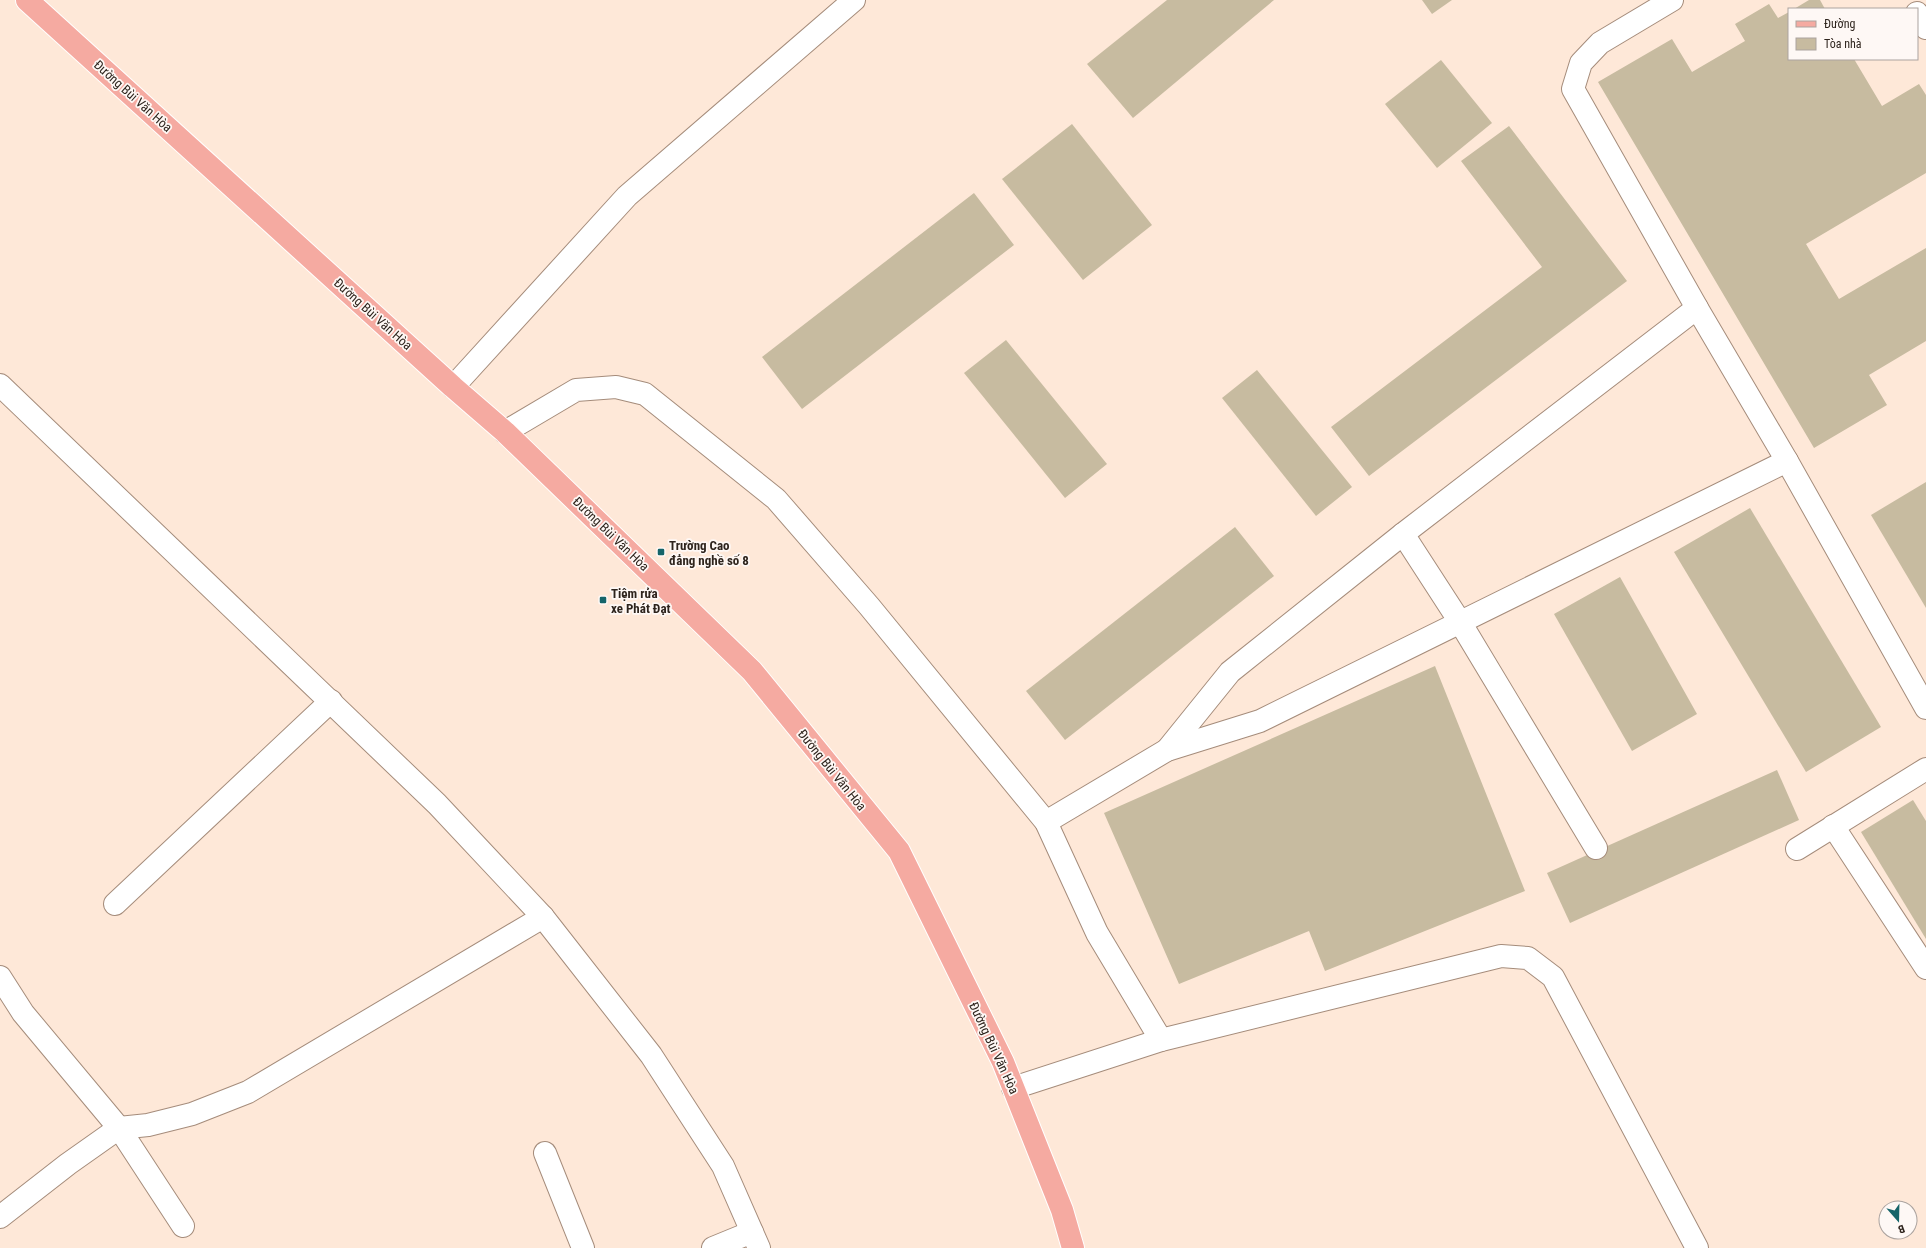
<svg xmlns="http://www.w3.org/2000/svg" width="1926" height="1248" font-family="'Roboto Condensed',sans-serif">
<rect width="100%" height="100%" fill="#fee8d8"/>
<g fill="#c7bba0">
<polygon points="1167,0 1274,0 1133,118 1087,64"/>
<polygon points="1422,0 1452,0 1432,14"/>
<polygon points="1809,0 1820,0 1825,9 1794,9"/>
<polygon points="1769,4 1778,18 1789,12 1789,59 1854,59 1882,106 1919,84 1926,95 1926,173 1806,244 1839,299 1926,248 1926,341 1869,375 1887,405 1814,448 1598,82 1672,39 1692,72 1745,41 1735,24"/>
<polygon points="1441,60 1492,123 1437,168 1385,104"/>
<polygon points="1072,124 1152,225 1083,280 1002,179"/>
<polygon points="1509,126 1627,281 1369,476 1331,427 1542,267 1461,161"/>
<polygon points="974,193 1014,245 802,409 762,357"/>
<polygon points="1006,340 1107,464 1065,498 964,373"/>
<polygon points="1257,370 1352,487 1316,516 1222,398"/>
<polygon points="1926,482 1926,608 1871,515"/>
<polygon points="1750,508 1881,727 1806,772 1674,552"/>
<polygon points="1235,527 1274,576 1065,740 1026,691"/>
<polygon points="1620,577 1697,714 1632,751 1554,614"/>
<polygon points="1435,666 1525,891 1325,971 1309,931 1179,984 1104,813"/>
<polygon points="1777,770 1799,820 1570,923 1547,873"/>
<polygon points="1913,800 1926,821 1926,939 1861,832"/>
</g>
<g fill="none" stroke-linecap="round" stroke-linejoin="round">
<g stroke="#a58c7b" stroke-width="24">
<g id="minor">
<polyline points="1917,13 1926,28"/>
<polyline points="1697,308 1787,461 1926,708"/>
<polyline points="0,385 437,804 543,917 651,1055 723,1166 759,1248"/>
<polyline points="453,387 627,196 854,0"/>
<polyline points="505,432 576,390 616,387 645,394 776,499 869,606 1046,822 1097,933 1161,1040"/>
<polyline points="1403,534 1460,622 1596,848"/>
<polyline points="1167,750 1230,672 1403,534 1697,308 1573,89 1581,63 1600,43 1672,0"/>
<polyline points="1046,822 1167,750 1260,721 1787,461"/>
<polyline points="1833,826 1926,968"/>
<polyline points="1797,849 1926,769"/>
<polyline points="115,904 331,701"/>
<polyline points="0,977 23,1013 119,1128 183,1226"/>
<polyline points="1013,1088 1161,1040 1501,956 1528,958 1553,977 1697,1248"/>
<polyline points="545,1153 583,1248"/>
<polyline points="0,1217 68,1164 119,1128 148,1125 192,1114 248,1092 543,917"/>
<polyline points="713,1248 752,1232"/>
</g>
</g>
<g stroke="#fff" stroke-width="24">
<polyline id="major" points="27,0 453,387 505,432 752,671 899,851 1003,1062 1062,1210 1073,1248"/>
</g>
<use href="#minor" stroke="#fff" stroke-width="22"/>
<use href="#major" stroke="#f5aaa1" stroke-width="22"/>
</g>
<g fill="#156469" stroke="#fef8f5" stroke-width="1.5">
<rect x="657" y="548" width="8" height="8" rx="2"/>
<rect x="599" y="596" width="8" height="8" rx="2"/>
</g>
<g text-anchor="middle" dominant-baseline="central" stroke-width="3.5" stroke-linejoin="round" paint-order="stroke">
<g font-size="13" fill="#2e241d" stroke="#fef8f5">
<text transform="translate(133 96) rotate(42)">Đường Bùi Văn Hòa</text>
<text transform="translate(373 314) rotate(42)">Đường Bùi Văn Hòa</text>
<text transform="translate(611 534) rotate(44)">Đường Bùi Văn Hòa</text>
<text transform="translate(832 770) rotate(51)">Đường Bùi Văn Hòa</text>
<text transform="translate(994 1048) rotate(65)">Đường Bùi Văn Hòa</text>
</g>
<g font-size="13" font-weight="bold" fill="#2e241d" stroke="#fef8f5" text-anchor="start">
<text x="669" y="545">Trường Cao<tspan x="669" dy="15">đẳng nghề số 8</tspan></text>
<text x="611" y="593">Tiệm rửa<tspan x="611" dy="15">xe Phát Đạt</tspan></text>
</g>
</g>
<rect x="1788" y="8" width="130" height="52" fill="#fef8f5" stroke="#aba39f"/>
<rect x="1796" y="21" width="20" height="6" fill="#f5aaa1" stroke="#aba39f"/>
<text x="1824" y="28" font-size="12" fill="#2e241d">Đường</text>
<rect x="1796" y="38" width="20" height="12" fill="#c7bba0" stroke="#aba39f"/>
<text x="1824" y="48" font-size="12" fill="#2e241d">Tòa nhà</text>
<g transform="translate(1898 1220) rotate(160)"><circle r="19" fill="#fef8f5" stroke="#aba39f"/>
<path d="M0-3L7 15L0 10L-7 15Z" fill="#156469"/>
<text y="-6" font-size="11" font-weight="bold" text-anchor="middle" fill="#2e241d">B</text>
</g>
</svg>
